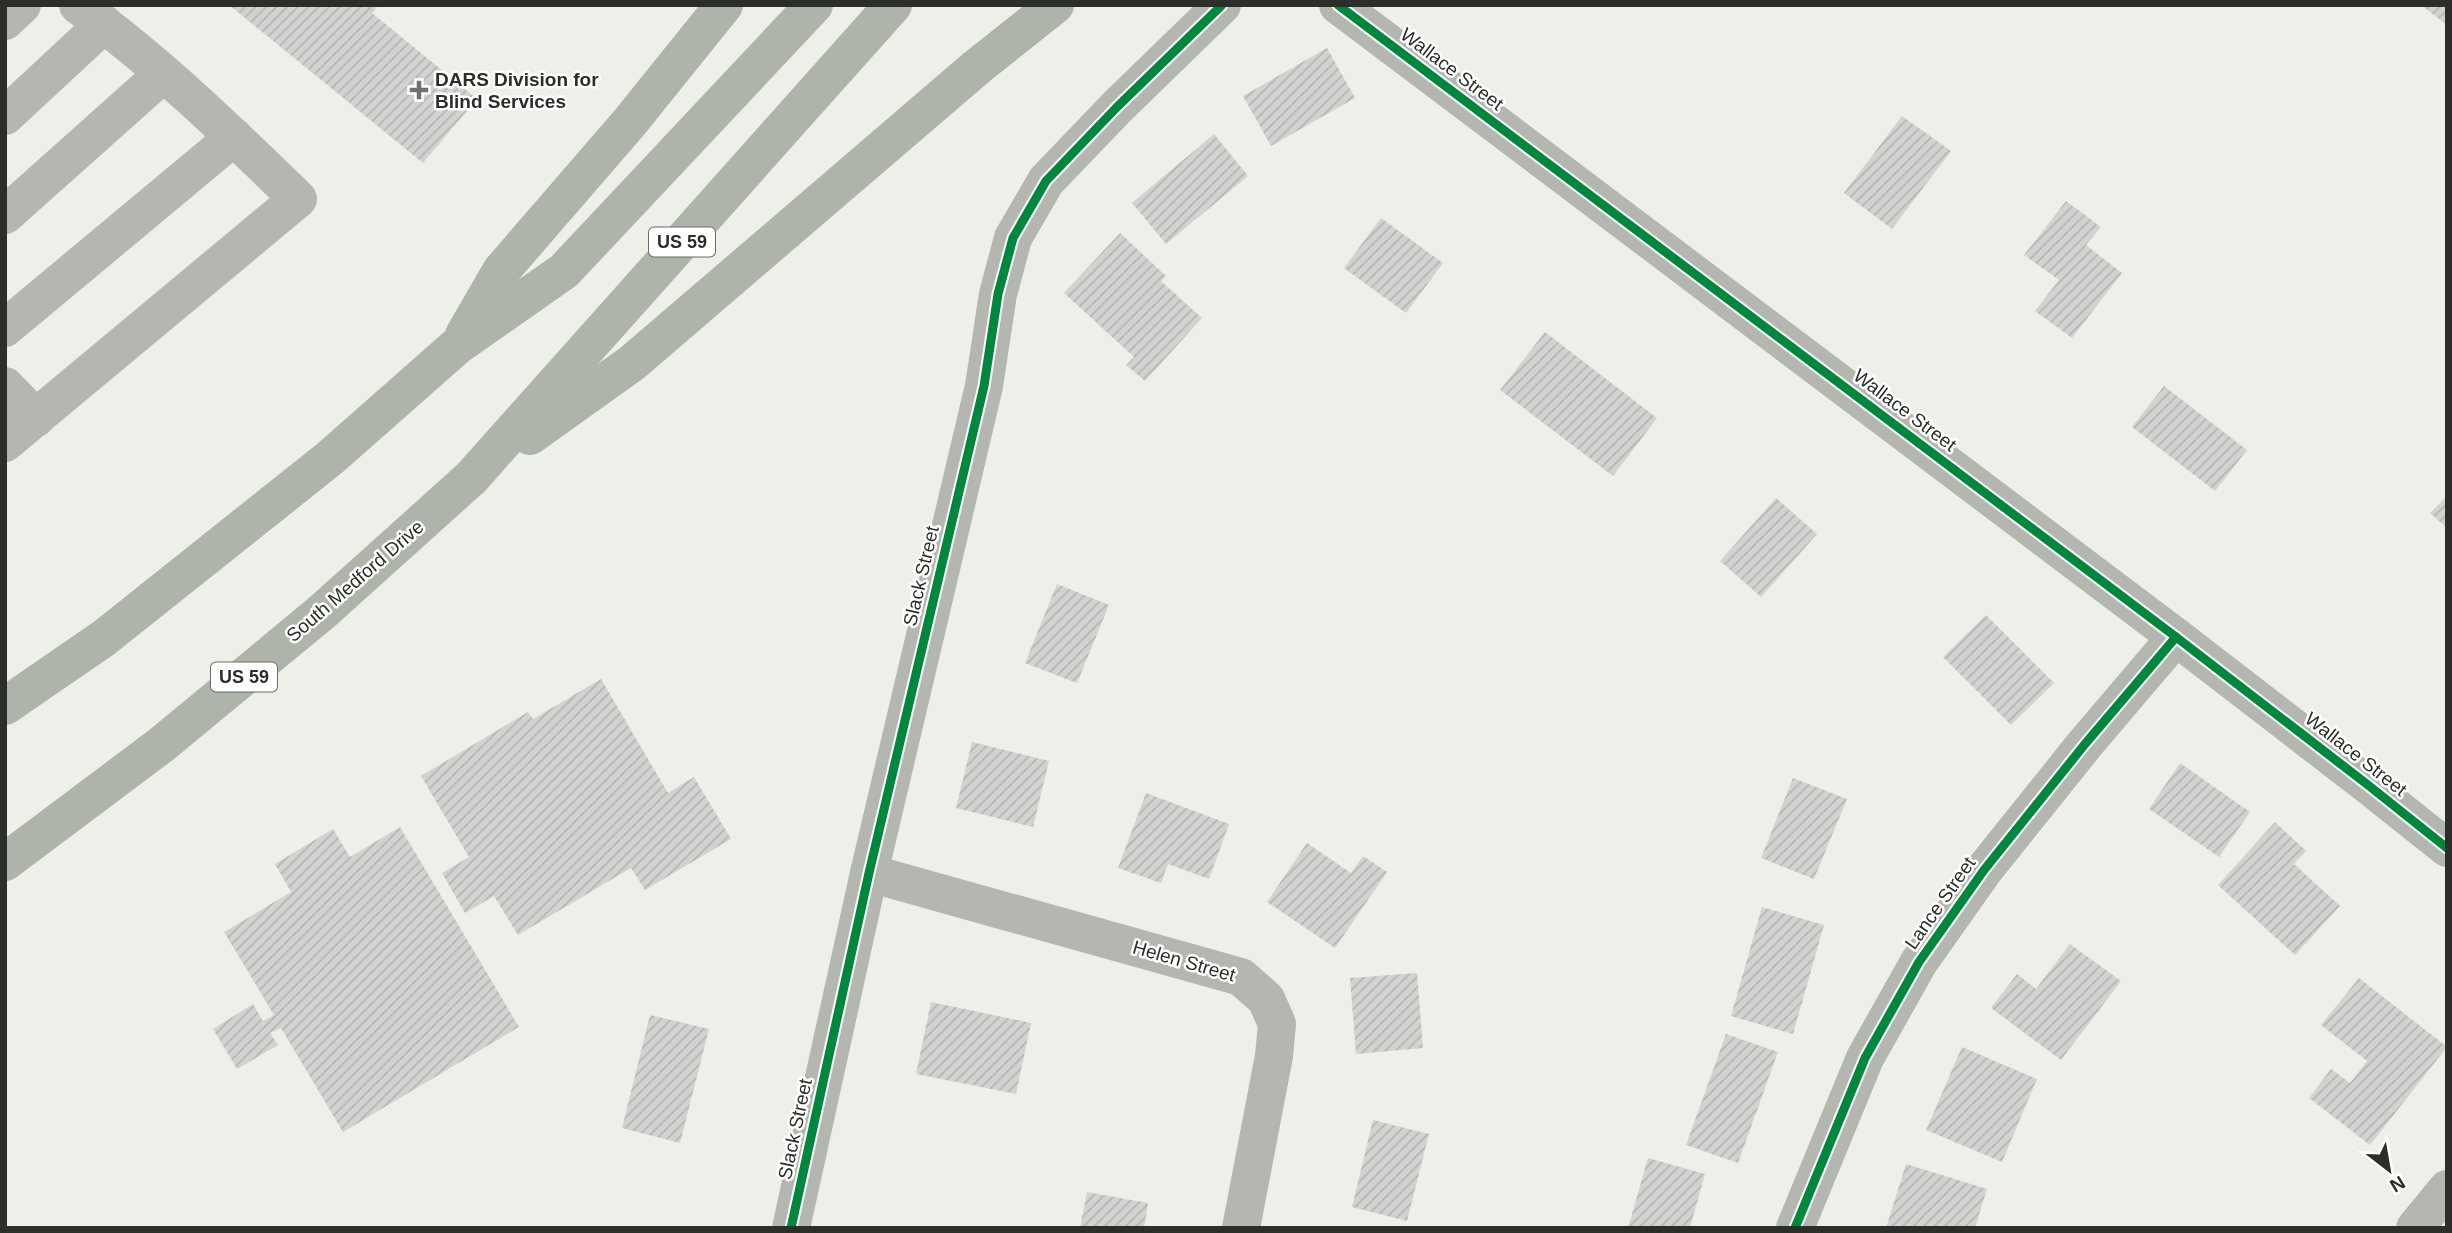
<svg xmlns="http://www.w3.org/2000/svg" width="2452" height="1233" font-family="Helvetica,sans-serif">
<defs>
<pattern id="building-hatch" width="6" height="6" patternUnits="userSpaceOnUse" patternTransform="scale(1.75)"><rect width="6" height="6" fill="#d4d2d0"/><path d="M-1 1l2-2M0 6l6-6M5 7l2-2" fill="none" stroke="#b6b5b3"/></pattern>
</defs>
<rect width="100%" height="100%" fill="#ecf0e9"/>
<g fill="url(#building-hatch)">
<polygon points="229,5 379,5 372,13 477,99 423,163"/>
<polygon points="2421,5 2447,5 2447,25"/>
<polygon points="1327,48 1355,98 1271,146 1243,96"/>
<polygon points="1902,116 1951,151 1892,229 1844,193"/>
<polygon points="1214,134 1248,176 1166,244 1132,203"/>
<polygon points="2066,201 2101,227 2086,245 2122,273 2072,338 2035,311 2059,280 2024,255"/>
<polygon points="1381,218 1443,263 1406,313 1344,268"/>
<polygon points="1120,233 1166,276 1161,281 1202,318 1145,381 1126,365 1134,357 1064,293"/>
<polygon points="1545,332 1657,418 1613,476 1500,390"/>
<polygon points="2164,386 2247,450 2215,491 2132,427"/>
<polygon points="2447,496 2447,528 2430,513"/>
<polygon points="1776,498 1817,534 1761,597 1720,561"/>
<polygon points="1057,584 1109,605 1077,683 1025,663"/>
<polygon points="1986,615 2054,683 2011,725 1943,657"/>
<polygon points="601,679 668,793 694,777 731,839 645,890 631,868 518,935 494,896 465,913 442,873 469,857 421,776 528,712 533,719"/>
<polygon points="972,742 1049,761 1033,827 956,808"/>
<polygon points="2180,763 2250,812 2219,857 2149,809"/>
<polygon points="1793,778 1847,799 1814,879 1761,858"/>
<polygon points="1146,793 1229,824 1209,879 1168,864 1161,883 1118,868"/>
<polygon points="2275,822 2306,851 2294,864 2340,906 2295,955 2218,885"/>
<polygon points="400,827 519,1027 343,1132 281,1028 270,1033 278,1045 237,1069 213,1029 253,1004 263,1021 274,1015 224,932 291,892 275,864 333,829 350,857"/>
<polygon points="1307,843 1351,873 1363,856 1387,872 1335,948 1267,902"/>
<polygon points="1762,907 1824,925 1793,1034 1731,1016"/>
<polygon points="2070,944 2121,981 2061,1060 1991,1008 2017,974 2036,989"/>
<polygon points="1417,973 1423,1048 1356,1054 1350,978"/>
<polygon points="2359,978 2447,1047 2370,1145 2309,1098 2331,1069 2350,1083 2367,1061 2321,1025"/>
<polygon points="931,1002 1031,1023 1016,1094 916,1074"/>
<polygon points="650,1015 709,1029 680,1143 622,1128"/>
<polygon points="1726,1034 1778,1052 1738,1163 1686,1145"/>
<polygon points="1962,1047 2037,1079 2002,1162 1926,1130"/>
<polygon points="1373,1120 1429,1134 1407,1221 1352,1207"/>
<polygon points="1648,1158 1705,1174 1690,1228 1628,1228"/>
<polygon points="1906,1164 1987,1189 1975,1228 1886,1228"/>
<polygon points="1087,1192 1148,1203 1144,1228 1080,1228"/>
</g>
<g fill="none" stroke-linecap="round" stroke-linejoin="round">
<g stroke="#b3b7b0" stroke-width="38">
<polyline points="1338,5 2176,637 2368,785 2447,848"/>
<polyline points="5,21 22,5"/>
<polyline points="5,116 104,24"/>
<polyline points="5,215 163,74"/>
<polyline points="5,328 234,137"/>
<polyline points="5,386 36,418"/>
<path d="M5,443L298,199C228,131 157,62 78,5"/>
<polyline points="869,873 1241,977 1266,999 1277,1024 1274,1056 1241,1228"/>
<polyline points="791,1228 869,873 984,386 998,294 1013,238 1046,181 1117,107 1222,5"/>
<polyline points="1795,1228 1865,1058 1919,962 1984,870 2085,744 2176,637"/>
<polyline points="2415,1228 2447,1189"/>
</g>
<g stroke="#afb4ab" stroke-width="38">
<polyline points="464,335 501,271 629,123 724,5"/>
<polyline points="530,436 632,363 977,67 1055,5"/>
<polyline points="5,706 104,638 330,458 457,346 564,271 814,5"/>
<polyline points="5,862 161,745 322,612 471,478 893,5"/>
</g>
<g stroke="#fff" stroke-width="13">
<g id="cycleway">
<polyline points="1338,5 2176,637 2368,785 2447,848"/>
<polyline points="791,1228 869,873 984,386 998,294 1013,238 1046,181 1117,107 1222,5"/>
<polyline points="1795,1228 1865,1058 1919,962 1984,870 2085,744 2176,637"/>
</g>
</g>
<use href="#cycleway" stroke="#00873e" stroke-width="9"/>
</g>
<path fill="#6f726c" stroke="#fff" stroke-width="2.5" d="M415.5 79.5h7v7h7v7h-7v7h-7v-7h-7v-7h7z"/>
<g text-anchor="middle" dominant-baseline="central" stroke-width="5" stroke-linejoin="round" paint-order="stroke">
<g fill="#fff" stroke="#6b6d69" stroke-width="2">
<rect x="649" y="227.5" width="66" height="29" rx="5"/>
<rect x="211" y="662.5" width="66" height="29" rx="5"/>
</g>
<g font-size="18" font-weight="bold" fill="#2b2e29">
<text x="682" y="242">US 59</text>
<text x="244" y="677">US 59</text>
</g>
<g font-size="19" fill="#2b2e29" stroke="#fff">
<text transform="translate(1452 69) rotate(37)">Wallace Street</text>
<text transform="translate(1905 410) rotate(37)">Wallace Street</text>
<text transform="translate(921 576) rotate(-77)">Slack Street</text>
<text transform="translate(355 581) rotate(-41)">South Medford Drive</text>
<text transform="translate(2356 754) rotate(38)">Wallace Street</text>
<text transform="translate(1940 903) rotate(-55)">Lance Street</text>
<text transform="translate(1184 961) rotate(16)">Helen Street</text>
<text transform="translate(795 1129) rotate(-78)">Slack Street</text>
</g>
<g font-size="19" font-weight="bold" fill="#2b2e29" stroke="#fff" text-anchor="start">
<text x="435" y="79">DARS Division for<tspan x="435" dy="22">Blind Services</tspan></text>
</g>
</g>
<rect width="2452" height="1233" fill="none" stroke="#2b2e29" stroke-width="14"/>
<g transform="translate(2389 1170) rotate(149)" stroke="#ffffff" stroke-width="5" paint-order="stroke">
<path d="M0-5L12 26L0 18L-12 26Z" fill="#2b2e29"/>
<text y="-10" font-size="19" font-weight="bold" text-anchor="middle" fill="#2b2e29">N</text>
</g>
</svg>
